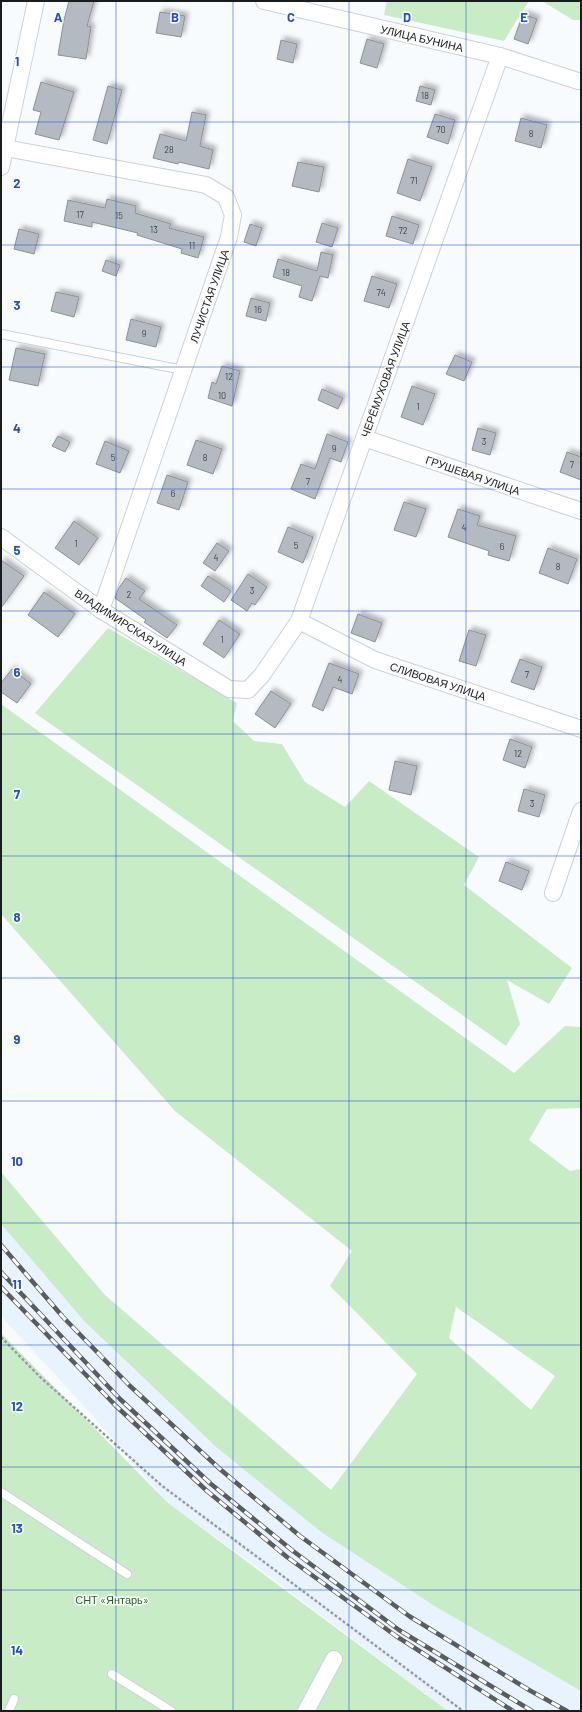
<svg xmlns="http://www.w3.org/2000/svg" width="582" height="1712" font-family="Barlow,sans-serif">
<defs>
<filter id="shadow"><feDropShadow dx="3.5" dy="-3.5" stdDeviation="2" flood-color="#0004"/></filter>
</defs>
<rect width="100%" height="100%" fill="#f8fbfe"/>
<polygon fill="#e9f3ff" points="1,1224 84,1321 216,1447 321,1532 436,1607 581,1691 581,1711 448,1711 257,1567 167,1503 92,1415 1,1316"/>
<g fill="#c8edc6" fill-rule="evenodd">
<polygon points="387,1 529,1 504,41 384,15"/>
<polygon points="542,1 581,1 581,20 573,20"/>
<polygon points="108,628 237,703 233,721 254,741 282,744 305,782 345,807 369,781 479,857 464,885 572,968 549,1004 507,980 520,1024 506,1046 35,713"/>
<path d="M1,704L514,1073L565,1026L581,1027V1108L547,1109L529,1140L570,1171L581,1169V1691L436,1607L321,1532L216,1447L84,1321L1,1224V1172L105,1295L331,1490L417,1374L330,1286L352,1251L175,1111L1,914ZM456,1307L555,1376L531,1410L449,1338Z"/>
<polygon points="1,1333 168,1503 448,1711 1,1711"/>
</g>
<g fill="#b3bac2" stroke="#8a9199" filter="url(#shadow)">
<polygon points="69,1 94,1 87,26 91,27 86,59 58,55 64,20"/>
<polygon points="160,12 185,16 181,37 156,33"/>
<polygon points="523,14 537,19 528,44 514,39"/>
<polygon points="367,39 384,44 377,68 360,63"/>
<polygon points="281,40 297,44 293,63 277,59"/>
<polygon points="41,82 74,92 59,140 35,134 41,112 33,110"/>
<polygon points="108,86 122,90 107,144 93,140"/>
<polygon points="420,86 435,90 431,105 416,101"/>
<polygon points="192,112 206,115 200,146 213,150 209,169 179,162 178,164 153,158 160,134 186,141"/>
<polygon points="435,114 455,120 448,144 427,137"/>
<polygon points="521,118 547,125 541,148 515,141"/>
<polygon points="408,159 432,167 420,201 397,193"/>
<polygon points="298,162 324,167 319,192 292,186"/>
<polygon points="107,199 136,206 135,213 171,224 169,228 204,237 198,258 181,253 182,249 137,235 138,233 92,222 92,227 64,221 68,200 105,208"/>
<polygon points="392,216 419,225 413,244 386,236"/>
<polygon points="322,223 338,228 332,247 316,242"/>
<polygon points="250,224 262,228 256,246 244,242"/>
<polygon points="19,229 39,234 34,254 14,249"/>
<polygon points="321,252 333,255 328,278 320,276 312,301 299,297 302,286 273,277 278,259 317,271"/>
<polygon points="106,260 120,265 116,276 102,271"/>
<polygon points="372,276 397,284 389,308 364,301"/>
<polygon points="56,292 79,297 74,317 51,311"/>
<polygon points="251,298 270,303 266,321 246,316"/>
<polygon points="131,319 161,327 156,347 126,340"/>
<polygon points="16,348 45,354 38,386 9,380"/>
<polygon points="455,355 472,362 464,381 446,374"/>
<polygon points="222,366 240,371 232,406 208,398 212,382 216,384"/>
<polygon points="412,386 435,394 423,425 401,417"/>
<polygon points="322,389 343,398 338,409 318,400"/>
<polygon points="478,428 496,433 490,455 472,450"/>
<polygon points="327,434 348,442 341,462 330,458 315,499 291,489 301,464 315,469"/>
<polygon points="58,436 70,442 65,452 52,446"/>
<polygon points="196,440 222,449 213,474 187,465"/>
<polygon points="105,441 129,451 120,473 96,464"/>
<polygon points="567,452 581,457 581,480 560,472"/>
<polygon points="167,475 188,482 179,510 157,503"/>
<polygon points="404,502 426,509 416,537 394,530"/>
<polygon points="458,509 480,516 477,525 516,536 509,561 488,555 489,551 448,537"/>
<polygon points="74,521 98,538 79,565 55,548"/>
<polygon points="288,527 313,537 303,563 278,552"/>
<polygon points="217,543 229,551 215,571 203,563"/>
<polygon points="548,548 577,559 568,584 539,573"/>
<polygon points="1,560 24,576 1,608"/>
<polygon points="248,574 267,587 255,605 252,603 247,611 231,600"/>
<polygon points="208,576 231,591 224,602 201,586"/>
<polygon points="126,578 145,591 139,599 177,625 167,638 144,622 146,620 115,598 118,589"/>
<polygon points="44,592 75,614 58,637 28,615"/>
<polygon points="358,614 382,623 375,642 351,633"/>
<polygon points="219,620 240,634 224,658 203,644"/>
<polygon points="469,630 486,635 476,666 459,661"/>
<polygon points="520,659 542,667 534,690 511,682"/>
<polygon points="329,663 359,674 352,694 333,687 323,711 312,706"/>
<polygon points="12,669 31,684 17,703 1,692 1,683"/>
<polygon points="271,691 291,704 275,728 255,714"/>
<polygon points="510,739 532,747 525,768 503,760"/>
<polygon points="395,761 417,766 411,795 389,790"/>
<polygon points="524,789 545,795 539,817 518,811"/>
<polygon points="506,862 529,871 522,890 499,881"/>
</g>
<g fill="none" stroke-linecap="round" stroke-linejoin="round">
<g stroke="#cad1d9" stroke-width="10">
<g id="service">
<polyline points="1,334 183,370"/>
<polyline points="1,1492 127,1574"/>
<polyline points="112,1674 171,1711"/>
<polyline points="9,1711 14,1699"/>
</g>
</g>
<g stroke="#cad1d9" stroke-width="18">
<g id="minor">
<polyline points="264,1 500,56 578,81"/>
<polyline points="5,148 206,185 226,197 233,215 229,237 101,610"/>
<polyline points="1,167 36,1"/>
<polyline points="364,438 581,511"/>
<polyline points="1,537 101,610 229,689 248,690 262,675 299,621 500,56"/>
<polyline points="299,621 375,660 581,729"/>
<polyline points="553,893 581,811"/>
<polyline points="306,1711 334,1659"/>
</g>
</g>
<polyline stroke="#9a9da0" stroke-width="2.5" stroke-dasharray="3 2" stroke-linecap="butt" points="1,1337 39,1376 161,1485 463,1711"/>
<use href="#service" stroke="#fff" stroke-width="8"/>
<use href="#minor" stroke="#fff" stroke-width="16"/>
<g stroke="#5a5d60" stroke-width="4.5">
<g id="rail">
<polyline points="1,1245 63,1317 130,1386 221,1470 300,1536 409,1616 529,1690 567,1711"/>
<polyline points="1,1272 120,1399 211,1484 293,1551 399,1630 532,1711"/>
<polyline points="1,1287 116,1406 207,1491 287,1557 396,1636 513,1711"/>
</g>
</g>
<use href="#rail" stroke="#fff" stroke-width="3" stroke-dasharray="9" stroke-linecap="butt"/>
</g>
<path fill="none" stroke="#1d4ed8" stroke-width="1" stroke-opacity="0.55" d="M116,1V1711M233,1V1711M349,1V1711M466,1V1711M1,122H581M1,245H581M1,367H581M1,489H581M1,611H581M1,734H581M1,856H581M1,978H581M1,1101H581M1,1223H581M1,1345H581M1,1467H581M1,1590H581"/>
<g text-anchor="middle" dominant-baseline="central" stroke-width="3" stroke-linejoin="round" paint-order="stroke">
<g font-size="9" fill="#404448">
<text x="425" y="95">18</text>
<text x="441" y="129">70</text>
<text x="531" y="133">8</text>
<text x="169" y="149">28</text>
<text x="414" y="180">71</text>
<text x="80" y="214">17</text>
<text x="119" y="215">15</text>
<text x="154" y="229">13</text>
<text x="403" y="230">72</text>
<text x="192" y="245">11</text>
<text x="286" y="272">18</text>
<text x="381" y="292">74</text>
<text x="258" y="309">16</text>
<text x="144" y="333">9</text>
<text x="229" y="376">12</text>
<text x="222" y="395">10</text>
<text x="418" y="406">1</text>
<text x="484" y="441">3</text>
<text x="334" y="448">9</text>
<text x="113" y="457">5</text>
<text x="205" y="457">8</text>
<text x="572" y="464">7</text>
<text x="308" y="481">7</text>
<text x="173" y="493">6</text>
<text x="464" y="527">4</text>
<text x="76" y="543">1</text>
<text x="296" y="545">5</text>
<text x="502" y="546">6</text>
<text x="216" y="557">4</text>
<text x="558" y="566">8</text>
<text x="252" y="590">3</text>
<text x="129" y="594">2</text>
<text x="222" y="639">1</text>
<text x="527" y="674">7</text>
<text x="340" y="679">4</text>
<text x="518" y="753">12</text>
<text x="532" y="803">3</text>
</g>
<g font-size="11" fill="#191c1f" stroke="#fff">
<text transform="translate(422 38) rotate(13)">УЛИЦА БУНИНА</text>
<text transform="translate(209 296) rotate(-71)">ЛУЧИСТАЯ УЛИЦА</text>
<text transform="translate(385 379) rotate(-70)">ЧЕРЁМУХОВАЯ УЛИЦА</text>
<text transform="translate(473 475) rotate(19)">ГРУШЕВАЯ УЛИЦА</text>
<text transform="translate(131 627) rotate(33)">ВЛАДИМИРСКАЯ УЛИЦА</text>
<text transform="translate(438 681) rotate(18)">СЛИВОВАЯ УЛИЦА</text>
</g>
<g font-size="11" fill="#1b681f" stroke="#fff">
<text x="112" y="1599">СНТ «Янтарь»</text>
</g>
</g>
<g font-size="13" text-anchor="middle" font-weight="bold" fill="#1d4ed8" stroke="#fff" stroke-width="3" stroke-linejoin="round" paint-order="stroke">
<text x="58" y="22">A</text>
<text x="175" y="22">B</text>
<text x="291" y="22">C</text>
<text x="407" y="22">D</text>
<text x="524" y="22">E</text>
<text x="17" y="66">1</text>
<text x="17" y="188">2</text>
<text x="17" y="310">3</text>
<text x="17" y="433">4</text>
<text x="17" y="555">5</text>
<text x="17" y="677">6</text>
<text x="17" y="799">7</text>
<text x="17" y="922">8</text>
<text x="17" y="1044">9</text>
<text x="17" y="1166">10</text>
<text x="17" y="1289">11</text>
<text x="17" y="1411">12</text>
<text x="17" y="1533">13</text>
<text x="17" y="1655">14</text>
</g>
<rect width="582" height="1712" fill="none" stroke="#191c1f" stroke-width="4"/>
</svg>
